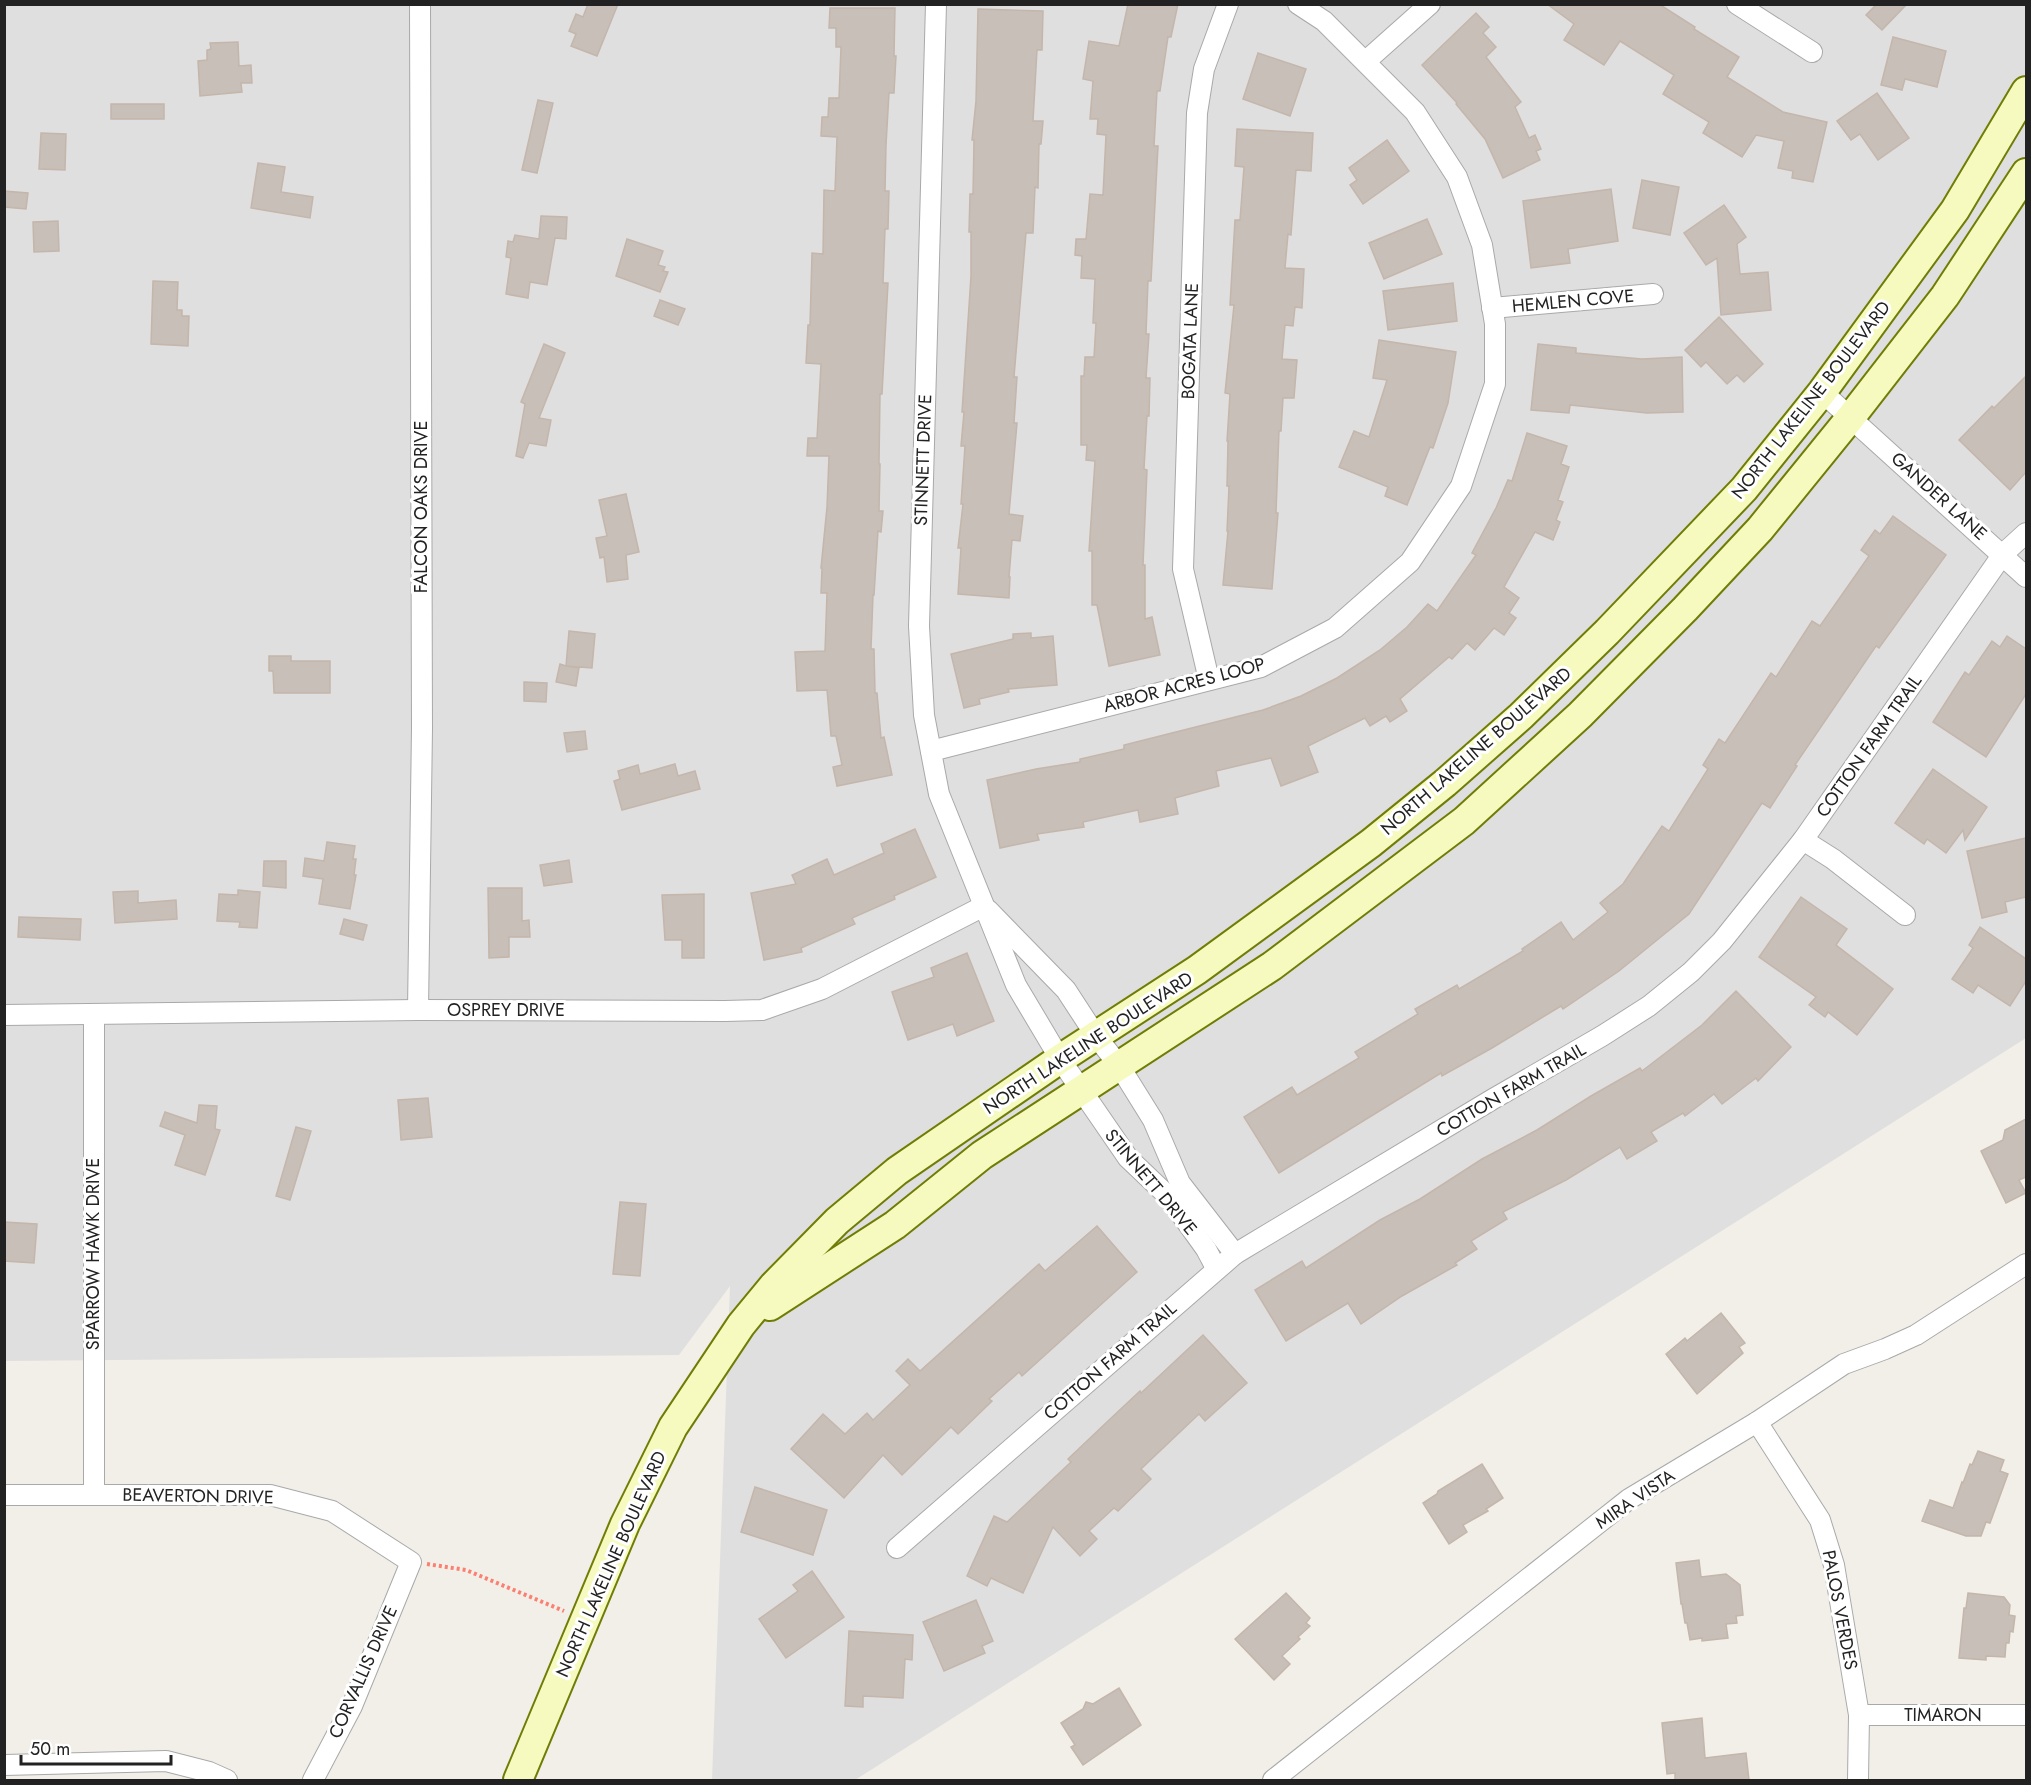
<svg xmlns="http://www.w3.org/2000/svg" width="2031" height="1785" font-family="Jost,sans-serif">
<rect width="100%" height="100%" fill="#f2efe9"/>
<polygon fill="#e0dfdf" points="4,5 2026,5 2026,1038 855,1780 712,1780 730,1286 679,1355 5,1361"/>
<g fill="#c7bfb8" stroke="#c4b6ab" stroke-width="1.5">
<polygon points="588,4 618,4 597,56 571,46 576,34 569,31 576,14 583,17"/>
<polygon points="1128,4 1178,4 1171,37 1168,37 1160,91 1157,91 1154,146 1158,146 1151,281 1148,281 1146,334 1149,334 1146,378 1150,378 1149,416 1147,416 1144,469 1147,470 1143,565 1145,565 1145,619 1152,617 1160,655 1109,666 1097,605 1092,605 1092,551 1089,551 1095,461 1086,460 1087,445 1081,445 1081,376 1084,376 1085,357 1094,357 1096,323 1093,323 1095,279 1081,278 1082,256 1075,255 1076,239 1086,239 1090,194 1103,195 1106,135 1097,134 1098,119 1090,119 1093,81 1083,79 1089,41 1119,46"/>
<polygon points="1547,4 1659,4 1695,27 1694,29 1739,57 1727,77 1783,112 1827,122 1813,182 1792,178 1793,171 1778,168 1784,141 1756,135 1742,157 1703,133 1709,122 1663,94 1674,75 1620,41 1604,65 1564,40 1574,24"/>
<polygon points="1877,4 1907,4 1882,30 1866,15"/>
<polygon points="830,8 895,8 894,56 896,56 894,93 889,93 886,145 885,191 889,191 888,229 885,229 883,283 888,283 882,394 880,394 879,464 880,464 879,511 883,511 881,532 878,531 874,595 873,595 871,649 874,649 875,693 877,693 881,738 884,737 892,775 837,786 833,767 842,765 836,736 831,736 827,690 797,691 795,652 825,651 827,593 821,593 822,568 821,568 827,507 829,456 807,456 808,438 817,438 821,364 806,363 808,325 810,325 812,253 823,254 824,190 835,191 837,137 821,136 822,117 828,117 829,98 839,98 841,47 836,47 836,28 829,28"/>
<polygon points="978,9 1043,11 1042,50 1037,50 1033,121 1043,121 1041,144 1039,144 1038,188 1035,187 1033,233 1026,233 1014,377 1017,377 1014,423 1017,423 1009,514 1023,516 1020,541 1012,540 1009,577 1010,577 1009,598 958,594 961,548 958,548 963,504 961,504 965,446 961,446 964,412 962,412 971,276 971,232 969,232 970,194 973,194 974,140 972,140 976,101"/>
<polygon points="1476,13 1489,27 1483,33 1496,47 1486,57 1521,102 1515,107 1529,138 1535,135 1541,149 1536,151 1540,160 1503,178 1485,139 1456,104 1457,103 1422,65"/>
<polygon points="1893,37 1946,51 1937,87 1905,79 1902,90 1881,85"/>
<polygon points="238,42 239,66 251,65 252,83 241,83 242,92 200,96 198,61 207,60 207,50 211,49 210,43"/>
<polygon points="1258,53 1306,69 1290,116 1243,99"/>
<polygon points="1877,93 1909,138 1878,160 1860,134 1851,140 1837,121"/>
<polygon points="538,100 553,103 537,173 522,170"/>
<rect x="111" y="104" width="53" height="15"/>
<polygon points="1237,129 1313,133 1311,171 1296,170 1291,235 1288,234 1285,268 1304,269 1302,308 1295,307 1293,326 1285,325 1282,359 1297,360 1294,398 1283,398 1281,431 1279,431 1276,513 1278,513 1272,589 1223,585 1228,531 1227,531 1229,486 1227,486 1228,441 1227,441 1230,394 1225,393 1234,305 1230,305 1235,220 1240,220 1244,167 1235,166"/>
<polygon points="41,133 66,134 65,170 39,169"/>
<polygon points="1387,140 1409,171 1363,204 1350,185 1357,180 1349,168"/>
<polygon points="258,163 285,167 281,192 313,197 310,218 251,208"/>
<polygon points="1642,180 1679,187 1670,235 1633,228"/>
<polygon points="1611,189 1618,241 1568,249 1570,263 1531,268 1523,201"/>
<polygon points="4,191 28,193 26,209 4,207"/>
<polygon points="1724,205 1746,237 1737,244 1740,274 1768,272 1771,310 1721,315 1717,258 1706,265 1684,233"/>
<polygon points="541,216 567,217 566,239 555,238 547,285 530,282 528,298 506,294 511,258 506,257 508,241 513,242 515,235 539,239"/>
<polygon points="1427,219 1442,254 1384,279 1369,243"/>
<polygon points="58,221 59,251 34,252 33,222"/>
<polygon points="627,239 663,251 658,265 665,267 663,271 668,272 660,292 616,276"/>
<polygon points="153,281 178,282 177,310 182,310 182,316 189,316 188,346 151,344"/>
<polygon points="1453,283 1457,321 1388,330 1383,291"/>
<polygon points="660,300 685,309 678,325 654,316"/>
<polygon points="1719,317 1763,364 1744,382 1737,375 1727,384 1706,362 1701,367 1685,350"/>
<polygon points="1379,340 1456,352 1448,403 1433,448 1430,447 1407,505 1385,496 1388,487 1339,467 1354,431 1369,437 1387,380 1373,378"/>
<polygon points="544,344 565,353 539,418 551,420 546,446 529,443 523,458 516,456 525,404 521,402"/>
<polygon points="1538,344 1576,348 1576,353 1642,359 1682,357 1683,412 1647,413 1570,405 1569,413 1531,410"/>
<polygon points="2026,376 2026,472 2010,490 1959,440 1992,406 1994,408"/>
<polygon points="1527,433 1567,446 1561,464 1569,467 1558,500 1563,502 1556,520 1560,522 1553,540 1535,532 1504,587 1519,598 1509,613 1516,618 1504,635 1494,628 1475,650 1467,643 1452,659 1449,657 1400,699 1407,711 1390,722 1386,716 1370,726 1365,718 1308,746 1318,772 1281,786 1271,758 1216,771 1219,786 1175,798 1178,814 1140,822 1138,810 1083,822 1084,827 1037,834 1039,840 1000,848 987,780 1036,769 1080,762 1080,759 1124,749 1124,745 1263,710 1301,696 1337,678 1380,650 1407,627 1428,604 1437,611 1476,555 1472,553 1496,508 1508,480 1512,481"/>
<polygon points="626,494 639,552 626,555 628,579 607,582 604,557 600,558 596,538 607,536 599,500"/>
<polygon points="1893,516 1946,555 1879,648 1876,646 1795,765 1797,766 1770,808 1762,803 1689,914 1619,971 1563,1009 1561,1006 1492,1048 1442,1076 1441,1073 1279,1173 1244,1117 1292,1087 1297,1095 1359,1058 1355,1052 1418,1014 1415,1009 1457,985 1459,989 1523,951 1522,949 1561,922 1573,940 1608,912 1600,903 1623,884 1662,826 1669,831 1708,769 1703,765 1719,739 1725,743 1771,673 1776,677 1812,621 1820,626 1869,556 1861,550 1875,530 1880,534"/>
<polygon points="569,631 595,634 592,668 566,666 579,668 576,686 556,682 560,664 566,666"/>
<polygon points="1031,633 1031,638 1053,636 1057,685 1008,689 1009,692 979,699 980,704 964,708 951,654 1013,639 1013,634"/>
<polygon points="2007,636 2026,649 2026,694 1986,757 1933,722 1965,672 1969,675 1992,641 2000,647"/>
<polygon points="269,656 291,656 291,661 330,661 330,693 274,693 273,671 269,671"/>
<polygon points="524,682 547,683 546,702 524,701"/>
<polygon points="585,731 587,749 567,752 564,733"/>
<polygon points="675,764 678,776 695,771 700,789 622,810 614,781 620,779 618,771 638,765 640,774"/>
<polygon points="1933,769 1987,807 1965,840 1963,830 1946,853 1927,839 1924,844 1895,823"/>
<polygon points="915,829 936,877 894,896 895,899 852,918 855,924 801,948 802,952 764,960 751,893 796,884 792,875 827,859 834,875 884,853 881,844"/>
<polygon points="2026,838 2026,897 2005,902 2007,912 1982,918 1967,851"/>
<polygon points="327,842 355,846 353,859 356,859 354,875 356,875 350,909 319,904 323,879 303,876 305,858 324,861"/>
<polygon points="569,860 572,882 544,886 540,865"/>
<polygon points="264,861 286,861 286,888 263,886"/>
<polygon points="488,888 522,888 522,921 529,920 530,937 509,937 509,957 489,958"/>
<polygon points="238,890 260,892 257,928 239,927 240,922 217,921 219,894 238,895"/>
<polygon points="138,891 138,903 176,900 177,919 115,923 113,892"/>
<polygon points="704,894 704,958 682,958 682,940 665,940 662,895"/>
<polygon points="1801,897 1847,929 1836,945 1893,989 1857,1035 1828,1012 1825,1017 1809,1005 1816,997 1759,957"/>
<polygon points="19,917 81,919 80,940 18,937"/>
<polygon points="344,919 367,925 363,940 340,934"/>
<polygon points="1980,927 2026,959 2026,981 2010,1006 1978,985 1973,993 1952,979 1973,948 1969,945"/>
<polygon points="967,953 994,1021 957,1036 953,1024 908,1040 892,992 934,977 931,968"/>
<polygon points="1736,991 1791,1047 1758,1081 1756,1078 1722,1104 1714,1094 1685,1116 1683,1113 1651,1132 1657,1141 1627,1159 1620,1147 1566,1180 1503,1212 1507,1219 1471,1241 1477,1249 1455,1263 1457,1265 1402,1296 1361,1324 1348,1303 1286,1341 1255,1290 1302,1261 1306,1268 1380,1220 1420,1199 1482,1159 1537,1130 1591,1096 1640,1068 1642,1071 1702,1025"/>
<polygon points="428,1098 432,1137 401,1140 398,1100"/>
<polygon points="199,1105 217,1106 215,1129 220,1130 205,1175 175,1165 185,1135 160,1126 165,1112 197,1123"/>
<polygon points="2026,1119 2026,1177 2019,1180 2026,1193 2006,1203 1981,1151 2003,1140 2005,1130"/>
<polygon points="296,1127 311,1131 290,1200 276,1196"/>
<polygon points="620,1202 646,1204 640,1276 613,1274"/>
<polygon points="4,1222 37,1224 34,1263 4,1261"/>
<polygon points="1097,1226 1137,1272 1022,1376 1019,1372 989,1399 992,1401 958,1434 951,1427 902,1475 883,1455 844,1498 791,1449 823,1414 845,1434 867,1413 873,1420 910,1385 896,1371 908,1359 920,1371 1039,1264 1045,1271"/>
<polygon points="1721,1313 1745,1343 1739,1347 1743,1353 1697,1394 1666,1354 1685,1338 1687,1341"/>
<polygon points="1203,1335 1247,1383 1205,1421 1199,1414 1141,1469 1151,1479 1118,1511 1114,1508 1089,1531 1097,1539 1080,1556 1053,1527 1023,1593 991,1578 987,1586 967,1576 994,1516 1007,1522 1071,1462 1068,1459 1108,1421 1140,1391 1141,1393"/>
<polygon points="1978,1451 2004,1460 2000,1471 2008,1474 1990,1523 1986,1522 1981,1536 1966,1536 1922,1521 1930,1500 1953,1508 1962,1482 1963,1483 1970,1464 1972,1465"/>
<polygon points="1482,1464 1503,1498 1486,1509 1488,1511 1463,1525 1467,1532 1449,1544 1423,1503 1437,1494 1438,1491"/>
<polygon points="755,1487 827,1510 813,1555 741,1532"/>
<polygon points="1699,1560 1701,1577 1726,1574 1740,1585 1743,1615 1736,1616 1737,1623 1726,1624 1728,1638 1702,1641 1702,1638 1690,1640 1687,1623 1685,1623 1682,1604 1681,1604 1676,1563"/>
<polygon points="812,1571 844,1617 786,1658 759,1619 798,1591 793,1585"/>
<polygon points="1286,1593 1310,1618 1306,1623 1310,1626 1298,1637 1300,1639 1282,1656 1290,1664 1274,1680 1235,1639"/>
<polygon points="1968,1593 2004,1597 2010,1605 2009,1615 2015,1616 2013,1632 2010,1631 2009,1643 2006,1643 2005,1657 1986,1656 1986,1660 1959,1658 1964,1608 1966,1608"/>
<polygon points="976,1600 993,1641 982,1646 985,1653 944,1671 923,1622"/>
<polygon points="849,1631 913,1635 912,1660 905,1659 903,1698 863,1696 863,1707 845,1706"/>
<polygon points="1119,1688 1141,1725 1083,1765 1071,1747 1075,1745 1061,1723 1083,1709 1086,1702 1093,1704"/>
<polygon points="1702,1718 1705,1758 1746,1753 1749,1780 1675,1780 1675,1773 1667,1774 1662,1723"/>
</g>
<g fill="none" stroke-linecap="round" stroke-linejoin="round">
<g stroke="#a9a9a9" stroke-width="22">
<g id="street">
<polyline points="936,4 919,626 924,715 939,794 1016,985 1060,1059 1128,1158 1168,1196 1206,1249 1216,1268"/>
<polyline points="1737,4 1812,52"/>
<polyline points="1366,61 1430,4"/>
<polyline points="1492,308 1653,294"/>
<polyline points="1822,392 2026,577"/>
<polyline points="1209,680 1183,569 1197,113 1204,69 1228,4"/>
<polyline points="931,751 1261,667 1335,628 1410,562 1461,486 1495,384 1495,324 1482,245 1457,177 1415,112 1324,21 1298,4"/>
<polyline points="1803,840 1833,859 1905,915"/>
<polyline points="988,910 1066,990 1096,1036 1120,1067 1153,1120 1180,1183 1235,1254"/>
<polyline points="418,1010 422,728 420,4"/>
<polyline points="4,1015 418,1010 725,1011 762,1010 822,989 984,906"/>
<polyline points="1757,1422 1820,1520 1834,1565 1859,1715 1858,1780"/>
<polyline points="94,1494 94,1015"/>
<polyline points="4,1495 270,1495 332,1511 411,1562 352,1706 313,1780"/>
<polyline points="897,1548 1235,1254 1493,1099 1602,1036 1649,1006 1691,972 1722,941 1803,840 2003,554 2026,533"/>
<polyline points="1859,1715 2026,1715"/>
<polyline points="4,1765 166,1761 209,1772 227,1780"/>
<polyline points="1273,1780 1629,1499 1757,1422 1844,1364 1885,1349 1916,1335 2026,1264"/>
</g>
</g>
<g stroke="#707d05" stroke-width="32">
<g id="secondary">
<polyline points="770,1306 895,1225 982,1155 1272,966 1464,821 1580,715 1685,609 1760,529 1851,417 1945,296 2026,173"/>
<polyline points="518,1780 625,1524 673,1427 741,1325 774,1285 837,1221 897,1171 1060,1059 1197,970 1371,843 1445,783 1521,716 1607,632 1744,489 1822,392 1955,210 2026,91"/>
</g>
</g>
<polyline stroke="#fa8072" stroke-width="4" stroke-dasharray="3 3" stroke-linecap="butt" points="427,1564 466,1570 564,1611"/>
<use href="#street" stroke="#fff" stroke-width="20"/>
<use href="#secondary" stroke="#f7fabf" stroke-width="28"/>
</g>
<g text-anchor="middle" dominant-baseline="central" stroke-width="6" stroke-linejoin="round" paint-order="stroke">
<g font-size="18" fill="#222" stroke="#fff">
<text transform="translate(1573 301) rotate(-5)">HEMLEN COVE</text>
<text transform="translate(1190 341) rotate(-88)">BOGATA LANE</text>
<text transform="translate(1811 400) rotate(-52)">NORTH LAKELINE BOULEVARD</text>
<text transform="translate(923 460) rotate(-88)">STINNETT DRIVE</text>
<text transform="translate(1939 496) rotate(42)">GANDER LANE</text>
<text transform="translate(421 507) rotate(-90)">FALCON OAKS DRIVE</text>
<text transform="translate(1184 685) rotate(-15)">ARBOR ACRES LOOP</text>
<text transform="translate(1869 746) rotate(-55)">COTTON FARM TRAIL</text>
<text transform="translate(1476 751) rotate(-41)">NORTH LAKELINE BOULEVARD</text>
<text x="506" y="1010">OSPREY DRIVE</text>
<text transform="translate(1088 1043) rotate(-33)">NORTH LAKELINE BOULEVARD</text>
<text transform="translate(1511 1090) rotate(-30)">COTTON FARM TRAIL</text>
<text transform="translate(1151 1182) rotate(50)">STINNETT DRIVE</text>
<text transform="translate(93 1254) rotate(-90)">SPARROW HAWK DRIVE</text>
<text transform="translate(1110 1361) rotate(-41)">COTTON FARM TRAIL</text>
<text transform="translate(198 1496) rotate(1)">BEAVERTON DRIVE</text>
<text transform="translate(1635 1499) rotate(-34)">MIRA VISTA</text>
<text transform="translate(611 1564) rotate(-66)">NORTH LAKELINE BOULEVARD</text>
<text transform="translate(1840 1610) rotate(79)">PALOS VERDES</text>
<text transform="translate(363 1672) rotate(-66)">CORVALLIS DRIVE</text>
<text x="1943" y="1715">TIMARON</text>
</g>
</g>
<rect width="2031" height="1785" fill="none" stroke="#222222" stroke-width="12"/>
<path d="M21 1755v9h150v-9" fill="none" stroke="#222222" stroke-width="3"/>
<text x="30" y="1755" font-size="18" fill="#222222" stroke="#ffffff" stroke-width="4.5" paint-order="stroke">50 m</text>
</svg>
